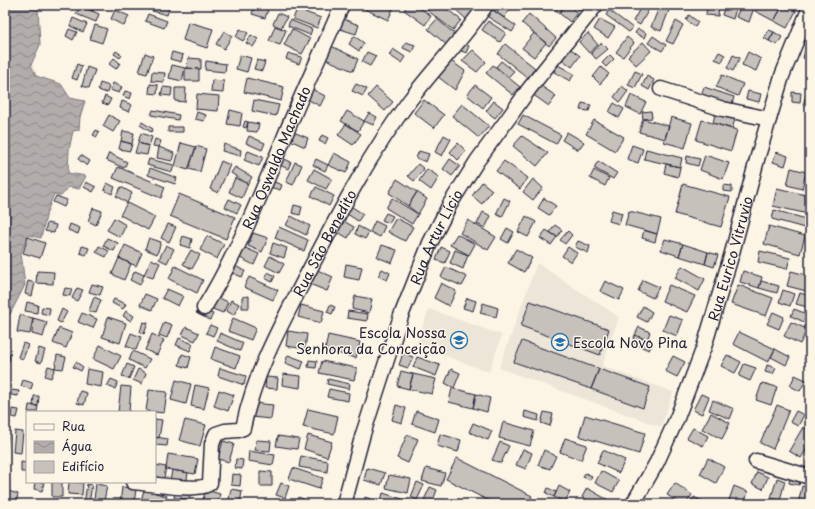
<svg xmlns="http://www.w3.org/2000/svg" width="815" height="509" viewBox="0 0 815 509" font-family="'Playpen Sans',sans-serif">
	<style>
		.built { fill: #ece5d8 }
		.water { fill: url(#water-waves); stroke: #78757e }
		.building { fill: #c6c1bb; stroke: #22223b }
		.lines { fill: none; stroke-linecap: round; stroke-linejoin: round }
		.minor-casing { stroke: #22223b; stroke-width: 17 }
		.minor { stroke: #fcf5e5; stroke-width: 14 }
		.labels { text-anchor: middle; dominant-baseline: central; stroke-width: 3; stroke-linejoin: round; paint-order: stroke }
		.street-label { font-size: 14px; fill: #22223b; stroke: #fcf5e5 }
		.poi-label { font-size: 14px; fill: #22223b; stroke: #fcf5e5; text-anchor: end }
	</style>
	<defs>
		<pattern id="water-waves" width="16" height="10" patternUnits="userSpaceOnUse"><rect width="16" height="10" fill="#b2adab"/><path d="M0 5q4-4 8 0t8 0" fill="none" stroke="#908c8c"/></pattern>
	</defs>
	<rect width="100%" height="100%" fill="#fcf5e5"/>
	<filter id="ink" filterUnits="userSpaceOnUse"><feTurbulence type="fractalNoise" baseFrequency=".025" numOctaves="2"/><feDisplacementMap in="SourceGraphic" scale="8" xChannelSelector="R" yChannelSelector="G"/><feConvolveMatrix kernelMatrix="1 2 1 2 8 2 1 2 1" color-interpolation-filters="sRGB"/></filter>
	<g filter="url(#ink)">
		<!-- built -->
		<path class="built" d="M537 263 619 317 602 366 673 392 661 427 499 368Z
			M429 309 502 335 489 372 416 345Z"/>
		<!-- water -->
		<path class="water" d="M5 5H34L38 7 40 45 31 65 36 76 61 84 70 98 85 101 80 117 79 130 73 131 69 150 68 173 86 176 79 189 69 187 61 196 54 194 47 212 41 238 28 235 21 253 25 285 5 324Z"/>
		<!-- building -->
		<path class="building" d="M80 5H94L96 6 93 11Z
			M154 5H170L167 15 152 11Z
			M255 5 268 10 265 18 252 14Z
			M356 5H384L393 9 388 20Z
			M408 5H416L431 16 425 25 404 10Z
			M431 5H442L461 20 453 30 427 10Z
			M451 5H471L476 9 467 20Z
			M492 5H510L512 6 504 18 490 8Z
			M550 5H566L559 13Z
			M566 5H568L577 13 570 22 559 13Z
			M574 5H584L579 10Z
			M642 5 649 9 640 25 633 21Z
			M660 5H671L661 31 651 27Z
			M707 5H719L718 16 706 15Z
			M725 5H737L733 19 722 15Z
			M741 5H755L749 22 736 17Z
			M758 5H783L774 21 755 11Z
			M783 5 796 11 787 28 774 21Z
			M80 6 99 14 96 22 76 14Z
			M490 8 516 26 512 32 485 15Z
			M297 9 321 18 317 28 293 19Z
			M115 10 129 16 124 26 111 19Z
			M609 10 633 28 629 32 606 15Z
			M278 13 287 17 281 28 273 24Z
			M148 14 167 21 164 28 145 21Z
			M529 14 556 38 549 46 522 23Z
			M689 15 698 22 695 27 686 20Z
			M73 18 87 24 83 32 70 26Z
			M343 19 359 25 356 34 340 29Z
			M437 19 457 36 448 46 428 29Z
			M600 19 615 27 608 38 594 29Z
			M290 20 312 29 310 35 288 26Z
			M488 21 506 33 500 42 482 30Z
			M676 21 683 25 673 44 666 41Z
			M188 22 213 29 207 48 183 40Z
			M95 25 107 29 102 43 90 39Z
			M275 26 286 30 280 45 269 41Z
			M69 29 77 32 73 40 66 36Z
			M240 29 248 33 243 41 236 37Z
			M292 29 310 39 302 54 284 45Z
			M638 29 646 33 644 38 635 33Z
			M769 30 774 32 769 41 764 38Z
			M224 31 232 36 224 49 216 44Z
			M808 31H810V46L804 45Z
			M774 32 782 37 777 45 769 41Z
			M534 33 546 43 534 57 522 48Z
			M588 33 598 45 589 53 579 42Z
			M251 35 258 39 253 47 246 43Z
			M354 36 364 43 359 51 349 44Z
			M653 36 666 45 662 51 648 43Z
			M627 37 634 43 623 57 616 52Z
			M406 42 415 45 412 52 403 48Z
			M643 42 651 51 636 65 628 56Z
			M463 43 469 46 466 53 459 50Z
			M602 43 608 49 596 59 591 53Z
			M505 44 535 68 528 78 498 54Z
			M329 45 358 59 353 71 323 58Z
			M567 46 580 56 572 67 559 57Z
			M806 46 810 47V60L803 58Z
			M393 49 405 57 401 63 389 55Z
			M473 50 486 62 477 72 462 61Z
			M116 51 122 55 120 58 114 54Z
			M172 52 183 55 181 62 170 59Z
			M367 52 376 56 370 66 362 62Z
			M719 52 725 55 722 62 715 59Z
			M748 52 761 59 756 71 742 65Z
			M145 53 153 56 147 74 139 72Z
			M288 53 302 57 299 64 286 59Z
			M240 55 251 58 247 72 236 69Z
			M610 55 614 59 606 67 602 63Z
			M733 55 740 58 733 71 727 68Z
			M114 58 120 63 116 69 109 64Z
			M188 58 201 59V69L187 68Z
			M447 58 465 71 455 90 437 76Z
			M257 60 265 62 262 71 254 69Z
			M206 61 226 64 225 72 205 70Z
			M501 61 514 71 508 77 496 67Z
			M77 64 82 66 77 80 72 78Z
			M172 65 185 68 182 81 169 78Z
			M493 65 520 87 513 95 486 73Z
			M558 65 574 74 570 81 554 72Z
			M87 67 95 70 89 88 82 86Z
			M601 67 609 74 600 84 593 77Z
			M185 68 199 69V81H185Z
			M635 71 642 74 635 88 628 85Z
			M152 72 165 73 164 82 151 81Z
			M722 75 743 84 738 96 716 87Z
			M647 76 654 80 649 90 642 86Z
			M247 78 284 87 281 101 244 92Z
			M810 78V89L807 88Z
			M212 80 224 81 223 93 211 92Z
			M100 83 109 86 107 93 98 90Z
			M113 83 122 87 119 93 110 90Z
			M150 84 158 85 157 94 149 93Z
			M356 84 367 89 363 96 352 91Z
			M538 84 556 96 549 106 532 94Z
			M475 85 491 97 483 108 467 95Z
			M622 86 628 91 620 102 614 97Z
			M163 87 172 88 171 96 161 95Z
			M376 87 393 102 385 111 368 96Z
			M704 87 734 97 731 108 700 98Z
			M175 88H186L185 102 175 101Z
			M310 88 325 96 320 106 305 98Z
			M125 91 132 93 130 99 123 96Z
			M748 91 761 94 759 102 746 99Z
			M792 92 801 93 800 103 792 102Z
			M807 92 810 93V108L803 105Z
			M197 94 219 96 218 111 196 109Z
			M631 95 646 102 640 114 626 107Z
			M105 96 111 99 108 105 102 103Z
			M254 100 279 105 276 116 252 111Z
			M424 100 444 115 434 128 414 113Z
			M122 101 132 105 129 112 120 108Z
			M494 101 503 108 495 118 486 111Z
			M582 103 591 105 589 111 580 110Z
			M614 103 624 109 619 118 609 112Z
			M462 104 489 126 479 138 452 116Z
			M153 110 179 115 178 120 151 115Z
			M230 110 242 113 240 126 227 124Z
			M716 110 736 116 732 129 713 123Z
			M347 111 364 121 358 131 341 121Z
			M651 111 652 118 643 119 642 112Z
			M197 112 206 115 204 121 195 119Z
			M369 113 377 117 373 125 364 121Z
			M109 115 120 121 113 132 103 126Z
			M523 115 561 135 556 144 518 124Z
			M671 117 692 123 685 148 664 142Z
			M643 119 669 126 665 139 639 132Z
			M594 120 624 137 615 151 586 134Z
			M702 120 737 130 731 151 696 140Z
			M245 121 248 122 246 128 243 127Z
			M142 122 153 129 151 132 140 125Z
			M248 122 259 124 257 132 247 131Z
			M346 124 361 134 353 145 338 135Z
			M168 127H183V132H168Z
			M96 130 99 132 97 137 93 135Z
			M123 131 134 133 132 144 121 141Z
			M291 131 308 138 305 147 288 139Z
			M567 132 584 142 578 150 562 140Z
			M141 133 152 137 149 146 138 143Z
			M322 135 328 138 325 144 319 141Z
			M444 135 451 139 442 156 435 152Z
			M249 136 265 143 262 150 246 143Z
			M522 136 548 153 537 166 513 146Z
			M155 139 161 141 159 147 153 146Z
			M121 141 132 144 130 151 119 149Z
			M138 143 149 146 147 155 135 153Z
			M181 143 196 147 188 170 175 166Z
			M458 143 466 151 458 160 450 152Z
			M224 144 241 150 240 156 222 151Z
			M632 145 643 149 638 163 627 159Z
			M196 146 206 149 200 172 189 169Z
			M159 147 174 153 172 161 157 158Z
			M646 149 682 158 680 167 644 159Z
			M248 151 263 157 259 166 244 160Z
			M419 151 429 154 426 162 416 158Z
			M776 152 788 156 785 166 773 162Z
			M109 153 127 162 124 168 106 160Z
			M334 153 351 162 346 173 328 165Z
			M81 155 90 161 87 166 78 159Z
			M705 155 729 163 723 179 700 170Z
			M687 156 700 159 698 166 686 163Z
			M280 157 291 162 288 169 276 163Z
			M149 159 174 165 172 172 147 165Z
			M316 159 328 165 325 171 313 165Z
			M450 159 460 166 452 176 443 169Z
			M221 161 230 165 218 193 210 189Z
			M504 161 528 178 520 189 496 171Z
			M598 161 617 173 613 179 594 168Z
			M295 162 302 165 293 185 286 182Z
			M418 164 424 169 414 181 408 176Z
			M666 164 680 167 678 177 664 173Z
			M118 167 165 187 161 198 113 178Z
			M235 167 252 177 248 184 231 173Z
			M150 168 177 178 175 184 148 175Z
			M791 168 806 172 802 189 787 185Z
			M314 169 332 179 326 189 308 180Z
			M427 169 439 177 431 190 419 181Z
			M594 170 609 178 605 186 590 178Z
			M235 178 248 184 242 198 229 192Z
			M397 179 417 192 408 206 389 193Z
			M533 179 543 188 533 200 523 192Z
			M272 181 282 185 280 190 270 187Z
			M86 182 96 187 93 192 84 187Z
			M482 182 492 190 482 204 472 196Z
			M107 183 115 187 112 194 104 190Z
			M683 184 730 197 721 227 675 214Z
			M723 185 732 186V192L723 191Z
			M121 187 132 193 127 203 116 196Z
			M316 187 334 196 329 206 311 196Z
			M777 188 810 196V204L808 214 773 206Z
			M417 192 427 199 418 214 408 206Z
			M179 194 235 217 226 239 170 216Z
			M56 196 67 200 64 207 53 202Z
			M392 198 418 214 412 224 386 208Z
			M504 198 510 201 502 217 496 214Z
			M544 198 556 206 549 215 538 208Z
			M229 199 241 205 237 213 225 207Z
			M127 203 155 217 148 230 120 215Z
			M294 205 302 207 300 215 292 213Z
			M349 205 363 214 358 221 344 212Z
			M93 208 102 211 96 225 88 221Z
			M612 210 622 213 619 224 609 221Z
			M774 210 810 220 808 229 772 219Z
			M629 211 661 219 657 234 625 225Z
			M483 212 491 216 485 228 477 224Z
			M386 213 393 216 389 223 382 220Z
			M291 216 310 226 306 235 286 225Z
			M526 216 536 222 528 237 518 232Z
			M114 218 126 225 120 237 107 230Z
			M396 218 413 227 405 241 388 232Z
			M340 219 354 227 348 238 334 230Z
			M468 220 496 237 488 250 460 233Z
			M375 221 385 226 380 237 370 232Z
			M47 223 56 225 54 233 45 231Z
			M70 224 80 228 78 234 68 230Z
			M168 224 176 227 169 242 161 238Z
			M555 225 562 230 557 237 550 232Z
			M358 226 369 232 365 239 355 234Z
			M769 226 805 236 800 254 764 244Z
			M279 227 308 240 304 251 275 238Z
			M507 228 514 232 508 243 501 239Z
			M546 230 557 237 551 245 540 238Z
			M644 230 657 234 655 242 642 238Z
			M568 231 572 235 565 244 560 240Z
			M253 233 268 238 262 252 248 246Z
			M457 234 475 244 469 255 450 245Z
			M183 236 192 239 190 248 180 245Z
			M207 236 224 244 217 259 200 250Z
			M28 237 45 243 40 258 23 253Z
			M107 238 118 243 114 251 103 246Z
			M149 238 161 242 157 254 145 249Z
			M665 239 683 244 679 256 661 250Z
			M578 241 590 246 588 253 575 247Z
			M273 243 287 248 284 258 270 253Z
			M683 244 708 252 705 264 679 256Z
			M125 245 142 253 136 266 119 258Z
			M166 245 174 249 167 263 159 259Z
			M382 245 397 250 392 263 377 257Z
			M82 246 89 248 86 255 80 253Z
			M99 246 109 251 106 257 96 252Z
			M241 246 259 254 254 265 236 256Z
			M441 247 450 251 445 263 436 260Z
			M568 247 577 253 571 262 562 256Z
			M516 249 532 258 524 272 508 263Z
			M191 250 200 255 192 269 183 264Z
			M455 250 468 255 463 269 450 263Z
			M760 251 790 258 787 269 758 262Z
			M708 252 718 255 714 267 705 264Z
			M270 256 284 264 279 273 265 266Z
			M119 258 131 264 124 280 112 274Z
			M151 259 160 263 153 278 144 275Z
			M346 264 362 267 359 280 344 277Z
			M233 265 245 271 242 277 230 272Z
			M175 266 203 280 197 293 169 279Z
			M682 266 705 279 699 291 675 278Z
			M446 267 467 277 462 286 441 277Z
			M313 268 333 277 327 291 307 283Z
			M382 269 390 273 387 280 378 276Z
			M37 271 54 272 53 284 36 283Z
			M135 271 144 275 140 285 130 280Z
			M743 271 762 277 759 288 740 282Z
			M791 271 810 276V292L787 286Z
			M268 272 275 276 272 282 265 278Z
			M249 277 278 290 273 300 244 287Z
			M643 280 659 287 653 298 638 291Z
			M28 281 35 283 32 296 25 294Z
			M605 281 624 290 619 300 600 291Z
			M761 281 779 286 777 293 759 288Z
			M441 283 456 291 449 306 434 298Z
			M92 284 103 287 100 295 89 292Z
			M669 285 695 296 687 312 662 301Z
			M738 285 773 298 766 316 731 304Z
			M65 288 72 289 70 296 63 295Z
			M77 288 83 290 77 301 72 298Z
			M167 289 183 296 178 306 162 298Z
			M783 290 794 294 790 306 779 302Z
			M800 293 810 296 807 307 796 304Z
			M145 294 157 299 152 310 140 305Z
			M215 296 228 302 223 313 210 308Z
			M249 296V308H242V297Z
			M355 296 372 299 369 313 352 309Z
			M94 297 101 300 96 313 89 311Z
			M467 298 476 301 473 311 463 308Z
			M114 299 126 304 123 309 112 303Z
			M231 300 239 304 234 315 226 311Z
			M530 301 609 329 600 355 521 326Z
			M27 302 38 305 37 313 25 311Z
			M483 303 498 308 496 317 480 313Z
			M301 305 324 311 321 323 298 317Z
			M330 305 335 307 332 314 327 312Z
			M643 306 652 312 647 322 637 317Z
			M42 307 50 308 49 315 41 313Z
			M199 308 213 314 210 320 196 313Z
			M62 309 67 312 61 323 57 321Z
			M794 309 807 314 804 322 791 316Z
			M126 311 134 316 131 321 123 316Z
			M348 311 368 314 367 321 347 318Z
			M773 312 784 317 779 329 767 324Z
			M82 313 97 319 93 328 78 322Z
			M20 315 33 318 30 334 17 332Z
			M669 315 683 320 677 336 663 330Z
			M108 317 126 323 120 343 102 337Z
			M33 318 47 322 43 337 32 334Z
			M233 318 256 328 251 340 228 331Z
			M143 322 148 323 144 334 140 332Z
			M164 322 172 325 167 338 159 335Z
			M791 322 807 329 800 344 784 336Z
			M210 325 217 328 213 336 206 333Z
			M186 327 199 333 195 341 182 335Z
			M639 327 650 332 647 340 635 335Z
			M59 328 72 333 66 348 53 343Z
			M288 331 307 334 305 349 286 346Z
			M739 332 775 349 768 362 733 344Z
			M131 333 141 337 136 350 126 346Z
			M220 333 243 343 240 351 217 341Z
			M152 334 164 340 157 355 145 350Z
			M328 335 360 342 356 358 325 350Z
			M635 335 653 343 649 350 632 343Z
			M179 338 193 344 190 351 176 345Z
			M522 341 599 369 591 389 514 362Z
			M23 343 28 345 23 359 18 357Z
			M100 345 121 356 114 369 93 359Z
			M215 347 240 356 236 368 211 359Z
			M39 348 45 350 41 363 35 361Z
			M775 349 790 357 786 365 771 357Z
			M133 351 150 359 145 368 129 360Z
			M808 351 810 352V363L804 360Z
			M403 353 413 357 408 368 399 365Z
			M5 354H10L9 361 5 360Z
			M182 354 191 357 188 368 179 365Z
			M57 355 66 357 63 369 55 368Z
			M288 355 304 361 301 369 285 363Z
			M727 355 741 362 735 373 721 366Z
			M673 356 685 362 677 377 665 371Z
			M417 357 440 365 436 376 413 367Z
			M309 360 317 361 316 368 308 367Z
			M322 361 357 368 354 380 319 373Z
			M76 362 83 367 81 371 73 367Z
			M127 364 134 367 129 379 122 376Z
			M744 364 756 368 750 381 739 376Z
			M767 365 776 368 773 374 765 372Z
			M48 366 55 368 51 378 45 376Z
			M220 368 246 376 244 385 218 376Z
			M87 369 103 372 101 387 85 384Z
			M138 369 146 373 142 384 133 380Z
			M451 369 460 373 454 388 445 383Z
			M599 369 650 387 643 408 591 389Z
			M401 371 413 374 409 389 397 386Z
			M283 374 301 376 300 388 282 385Z
			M413 374 436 379 432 394 409 389Z
			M795 375 806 380 800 391 790 386Z
			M266 377 278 378 277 389 265 388Z
			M111 379 118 382 115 389 107 386Z
			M328 379 350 384 349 389 327 384Z
			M23 380 33 383 31 389 21 386Z
			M176 380 191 384 186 404 171 400Z
			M762 383 777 387 771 405 756 400Z
			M195 385 209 388 204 409 191 406Z
			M121 386 131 387 129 412H118Z
			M452 388 476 394 473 408 449 402Z
			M329 389 349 393 348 401 327 397Z
			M11 390 19 391 18 396 11 395Z
			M149 390 167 392 164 413 146 411Z
			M219 390 234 395 228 411 214 406Z
			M80 391 87 393 84 405 77 403Z
			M476 394 490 398 487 412 473 408Z
			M701 394 709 397 702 414 693 410Z
			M34 396H39L38 406H33Z
			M713 400 734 409 730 419 709 410Z
			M253 403 273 405 271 419 251 417Z
			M29 405 38 406 37 412H28Z
			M396 405 406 408 402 423 392 420Z
			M777 405 789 410 773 449 760 443Z
			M12 409 19 410 17 418 11 417Z
			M308 409 338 416 334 434 303 427Z
			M416 411 439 419 435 432 412 424Z
			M525 411 539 415 538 421 524 417Z
			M796 411 804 415 798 426 790 422Z
			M544 412 553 414 550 426 541 423Z
			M711 413 730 423 722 439 702 429Z
			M585 415 645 433 639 454 579 436Z
			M155 419 162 420 159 438 155 437Z
			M185 420 206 425 200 446 179 440Z
			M503 422 534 431 530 446 499 438Z
			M473 423 492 431 488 440 469 432Z
			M803 427 810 431V444L801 458 789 451Z
			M693 428 708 436 703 446 687 438Z
			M15 431 23 432 21 453 13 452Z
			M440 434 461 440 458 452 437 446Z
			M308 435 332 442 327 457 304 449Z
			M407 435 418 439 408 463 397 458Z
			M5 436H8L6 452H5Z
			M278 436 299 439 297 449 276 446Z
			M156 437 168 439 167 446 155 445Z
			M565 438 587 445 581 460 560 452Z
			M256 440 271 441 270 451 255 450Z
			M223 441 234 444 229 462 218 459Z
			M500 442 509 446 501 463 492 460Z
			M523 449 532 453 526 469 516 465Z
			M544 450 556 456 550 469 538 465Z
			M603 450 625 460 619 473 597 463Z
			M249 451 275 455 273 465 248 461Z
			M168 454 198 459 195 474 166 469Z
			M301 456 328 461 327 472 299 467Z
			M457 458 532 496 528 504H495L446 479Z
			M708 458 724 467 716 483 700 474Z
			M236 459 243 460 242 469 235 468Z
			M21 462 27 463V472H21Z
			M155 465 166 467 164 478 155 477Z
			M293 468 323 478 319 489 289 479Z
			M367 468 385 473 381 485 364 480Z
			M426 468 445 473 441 486 422 481Z
			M172 470 188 473 186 485 170 482Z
			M260 471 272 472V486H260Z
			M601 471 619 481 613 492 595 483Z
			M757 472 768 477 763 489 752 484Z
			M585 473 592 476 590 480 583 477Z
			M232 474 241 475 240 486 231 485Z
			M389 475 411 479 408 493 386 488Z
			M790 476 801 479 799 485 789 483Z
			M777 478 785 481 780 500 771 498Z
			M35 482H44L42 491 34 489Z
			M52 482H62V497H52Z
			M69 482 83 483 82 495 68 494Z
			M417 482 424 485 417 500 411 497Z
			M281 483 289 486 285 498 276 495Z
			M675 483 692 495 686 504H682L667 495Z
			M87 484 92 485 89 504H84Z
			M96 484 107 486 104 501 94 499Z
			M559 486 570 492 565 502 554 497Z
			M734 486 748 492 744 504H732L728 503Z
			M802 486 810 488V504H798Z
			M122 487 136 489 134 504H120Z
			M430 487 437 490 432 503 424 500Z
			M548 488 556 492 554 497 546 493Z
			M587 488 615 504H594L582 497Z
			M231 489 242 491 240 504H228Z
			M5 490 18 494 16 504H5Z
			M144 490 167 496 165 504H140Z
			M206 490 220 494 217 504H207L202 502Z
			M175 491 190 492V499L174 498Z
			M383 493 415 503 414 504H380Z
			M298 497 317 504H296Z
			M365 497 376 501 375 504H363Z
			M694 497 707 504H690Z"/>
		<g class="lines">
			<!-- minor casing -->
			<g class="minor-casing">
				<g id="minor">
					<path d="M661 89 723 109 769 119"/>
					<path id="s1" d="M204 308C237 254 260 197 284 138 302 93 323 50 342 5"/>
					<path d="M756 461 810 477"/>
					<path id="s2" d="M133 482C146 483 202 493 210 483L212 444 216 434 225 431 238 430 243 428C255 370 283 321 310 269 340 211 371 152 410 100 435 67 463 39 486 5"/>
					<path id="s3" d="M344 504 363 434 401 316 430 243 450 204 477 161 510 116 529 89 596 5"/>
					<path id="s4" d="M633 504 657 462 677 418 704 347 732 253 758 156 782 76 810 7"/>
				</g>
			</g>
			<!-- minor -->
			<use href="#minor" class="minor"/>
		</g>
	</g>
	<!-- icons -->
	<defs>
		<g id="school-ring" transform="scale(0.9)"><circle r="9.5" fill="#fcf5e5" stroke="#1f6fb2" stroke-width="1.5"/><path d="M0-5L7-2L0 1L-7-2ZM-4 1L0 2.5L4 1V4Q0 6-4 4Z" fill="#1f6fb2"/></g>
	</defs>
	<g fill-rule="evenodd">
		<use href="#school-ring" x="459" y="340"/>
		<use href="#school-ring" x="560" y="342"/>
	</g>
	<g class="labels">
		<!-- street labels -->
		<g class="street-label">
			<text stroke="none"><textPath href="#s1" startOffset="167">Rua Oswaldo Machado</textPath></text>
			<text stroke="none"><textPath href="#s3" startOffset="283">Rua Artur Lício</textPath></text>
			<text stroke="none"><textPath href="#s2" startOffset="359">Rua São Benedito</textPath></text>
			<text stroke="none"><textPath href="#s4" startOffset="265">Rua Eurico Vitruvio</textPath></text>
		</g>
		<!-- poi labels -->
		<g class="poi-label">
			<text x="446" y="332">Escola Nossa<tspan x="446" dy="16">Senhora da Conceição</tspan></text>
			<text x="573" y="342" text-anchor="start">Escola Novo Pina</text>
		</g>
	</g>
	<!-- margin -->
	<rect width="815" height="509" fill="none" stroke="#fcf5e5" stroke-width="20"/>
	<rect x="10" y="10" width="795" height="489" fill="none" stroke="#22223b" stroke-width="1.5" filter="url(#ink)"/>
	<!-- legend -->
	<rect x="26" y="411" width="130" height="72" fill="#fcf5e5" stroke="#a5a1a1"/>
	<rect x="34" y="424" width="20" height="6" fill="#fcf5e5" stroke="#a5a1a1"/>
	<text x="62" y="431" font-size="12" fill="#22223b">Rua</text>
	<rect x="34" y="441" width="20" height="12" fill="url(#water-waves)" stroke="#a5a1a1"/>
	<text x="62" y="451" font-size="12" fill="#22223b">Água</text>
	<rect x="34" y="461" width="20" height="12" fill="#c6c1bb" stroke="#a5a1a1"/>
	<text x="62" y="471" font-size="12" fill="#22223b">Edifício</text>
</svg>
